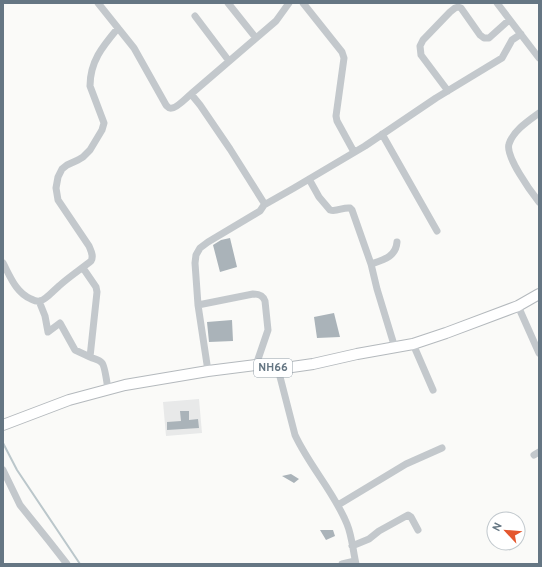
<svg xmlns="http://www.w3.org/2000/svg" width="542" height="567" viewBox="0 0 542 567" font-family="Overpass,sans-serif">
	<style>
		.built { fill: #e8e9e9 }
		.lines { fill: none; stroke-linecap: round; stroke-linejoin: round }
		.stream { stroke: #bbc7cb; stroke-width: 2 }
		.building { fill: #aab3b9 }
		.highway-casing { stroke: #b4b9bd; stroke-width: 12 }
		.minor { stroke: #c3c8cc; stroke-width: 7 }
		.highway { stroke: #fff; stroke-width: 10 }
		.labels { text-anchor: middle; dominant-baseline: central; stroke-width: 4; stroke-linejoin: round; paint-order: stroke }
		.shield { fill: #fff; stroke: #939fa8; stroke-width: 1 }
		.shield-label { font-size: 11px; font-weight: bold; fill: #657683 }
	</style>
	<rect width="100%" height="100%" fill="#fafaf8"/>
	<!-- built -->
	<path class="built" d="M199 399 202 433 166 436 163 402Z"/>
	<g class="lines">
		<!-- stream -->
		<path class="stream" d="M3 443 17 470 80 564"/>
	</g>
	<!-- building -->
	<path class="building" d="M230 238 237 267 220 272 213 245 221 240Z
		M334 313 340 337 317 338 314 317Z
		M232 320 233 341 209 342 207 322Z
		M180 411H189V420L198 419 199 428 167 430V422L181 421Z
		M291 474 299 479 294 483 282 476Z
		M320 530H333L335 536 326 540Z"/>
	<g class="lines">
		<!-- highway casing -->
		<g class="highway-casing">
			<path id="highway" d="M3 425 69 400 125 385 208 371 256 365 278 369 313 364 357 354 413 344 446 333 518 306 539 294"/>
		</g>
		<!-- minor -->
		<path class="minor" d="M98 3 134 48 166 105C168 107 169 109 172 108 177 108 187 97 191 94L200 105 230 149 264 203V205L260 211 208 242 200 248 196 255 195 263 198 305 208 371
			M228 3 256 38
			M303 3 342 52 344 58 336 116 337 121 354 152
			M497 3 539 58
			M195 16 229 61
			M448 91 421 55 420 46 423 40 450 12 455 8 458 7 461 8 480 35 484 38H489L509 20
			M191 94 276 21 289 3
			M539 113C528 121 513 131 509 144 505 156 531 192 539 202
			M382 134 437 231
			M309 179 319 197 330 210C337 212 343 207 350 208L352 210 371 264 377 289 395 348
			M264 205 294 188 365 146 436 98 502 58 512 40 521 34
			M3 263C10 276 16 293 31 299 33 300 37 302 40 301 46 300 54 290 59 286 69 277 81 269 91 261 94 256 91 251 89 246L58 200 56 188 58 177 62 169 67 165 78 160 83 157 90 150 102 130 104 123 90 86C90 61 103 46 118 28
			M371 264C383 260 396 257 397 242
			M83 268 96 287 97 292 90 357C93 359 99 359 102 363 105 366 107 384 108 389
			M39 301 45 316 48 332 60 323 75 350 90 357
			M198 305 253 294C259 294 263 295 265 301L268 330 256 365
			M518 306 539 353
			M413 344 433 390
			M278 369 295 435C310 467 334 492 347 524 352 536 353 551 356 564
			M534 455 539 452
			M3 470 20 505 49 541 67 564
			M338 505 406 464 442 448
			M352 546 369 539 379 531 408 515 411 517 418 530
			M342 564 355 561"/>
		<!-- highway -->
		<use href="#highway" class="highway"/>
	</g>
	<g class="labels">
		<!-- shield labels -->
		<rect class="shield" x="254" y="359" width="38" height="18" rx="3"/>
		<g class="shield-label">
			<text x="273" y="368">NH66</text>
		</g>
	</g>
	<!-- border -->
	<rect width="542" height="567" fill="none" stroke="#657683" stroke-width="8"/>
	<!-- north arrow -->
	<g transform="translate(506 531) rotate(296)"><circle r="19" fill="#ffffff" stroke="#c1c8cd"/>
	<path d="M0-3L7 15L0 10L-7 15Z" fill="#e4572e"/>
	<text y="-6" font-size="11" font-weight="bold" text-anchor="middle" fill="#657683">N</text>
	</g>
</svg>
